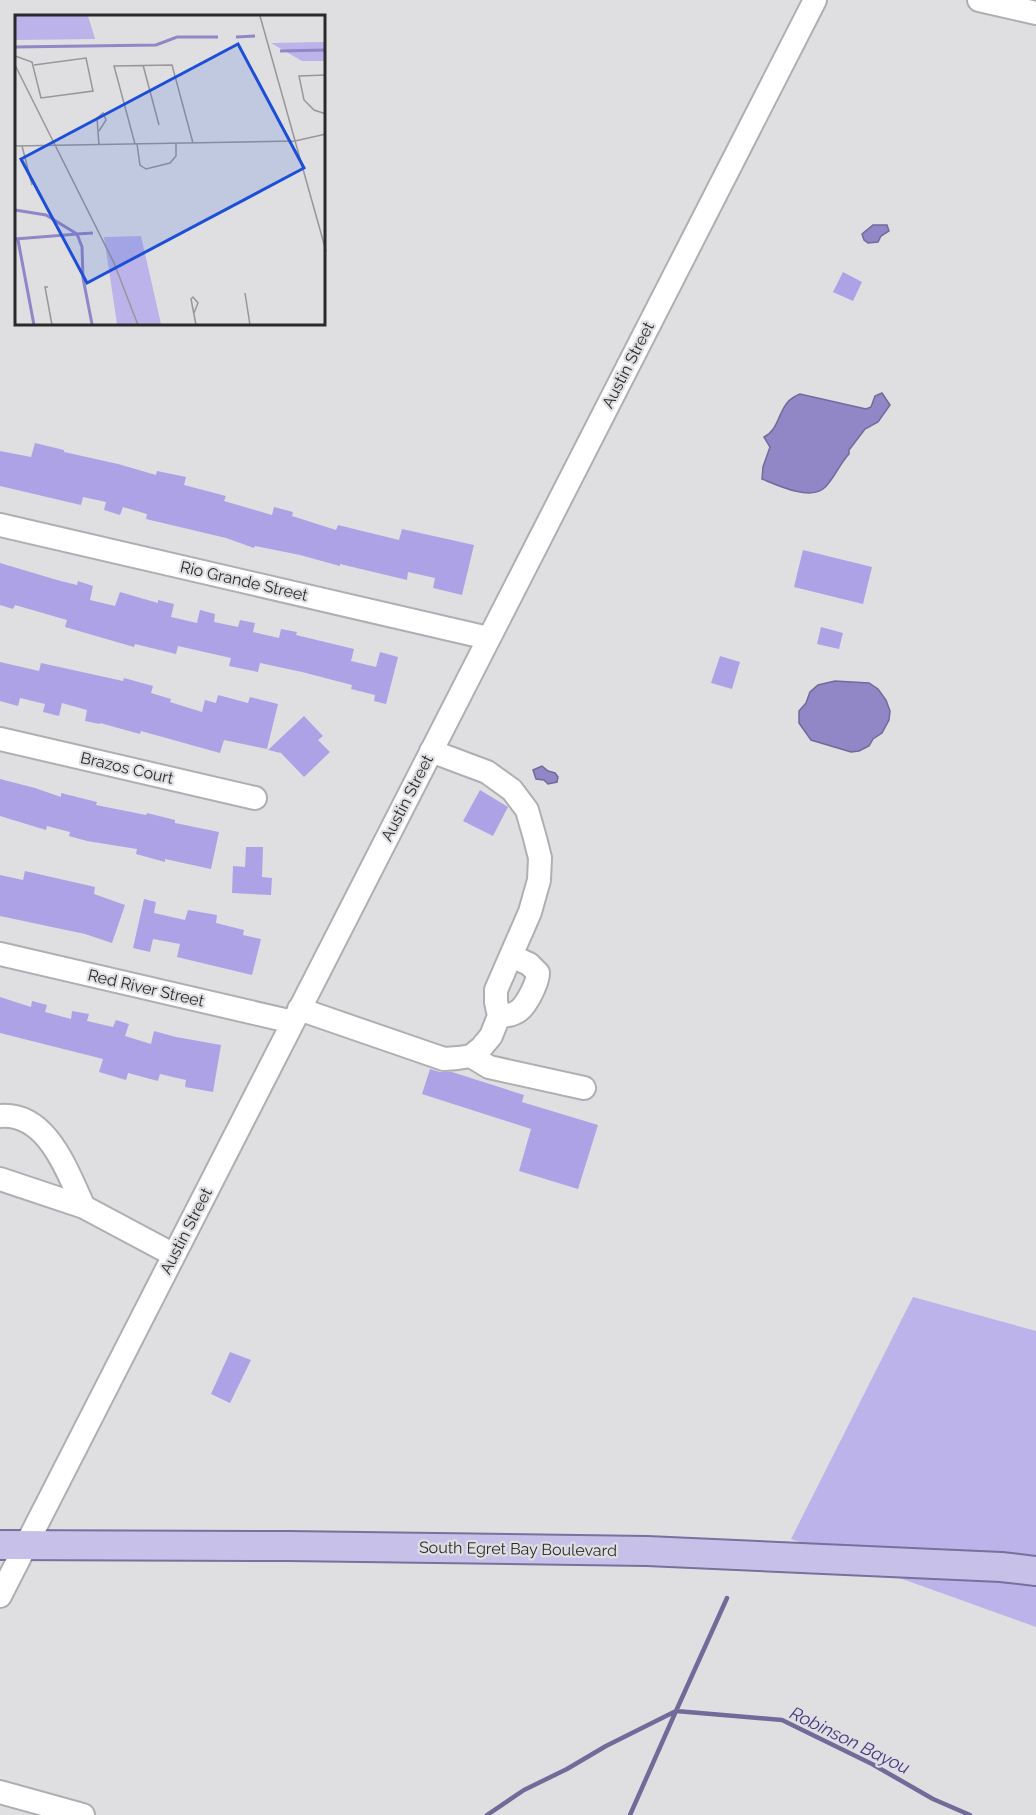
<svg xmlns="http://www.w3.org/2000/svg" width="1036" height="1815" viewBox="0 0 1036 1815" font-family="Raleway,sans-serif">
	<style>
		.green { fill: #bbb3e9 }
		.water { fill: #9186c6; stroke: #726a98; stroke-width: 1.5 }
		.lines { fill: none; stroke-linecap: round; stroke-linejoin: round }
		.stream { stroke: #726a98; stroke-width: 4.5 }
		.building { fill: #ada2e5 }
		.minor-casing { stroke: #afaeb2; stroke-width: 26 }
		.major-casing { stroke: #78709d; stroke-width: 32 }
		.minor { stroke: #fff; stroke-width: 22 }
		.major { stroke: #c7c1e9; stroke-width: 28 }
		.labels { text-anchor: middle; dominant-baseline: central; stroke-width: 4.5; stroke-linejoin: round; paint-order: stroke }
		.street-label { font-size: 16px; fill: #2a292b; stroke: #dfdfe2 }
		.water-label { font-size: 18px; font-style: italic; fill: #483582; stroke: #dfdfe2 }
		.inset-river { fill: none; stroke: #9186c6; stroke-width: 3 }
		.inset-road { fill: none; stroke: #979699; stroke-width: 1.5 }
		.view { fill: #1d4ed8; fill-opacity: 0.15; stroke: #1d4ed8; stroke-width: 3 }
		.inset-edge { fill: none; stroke: #2a292b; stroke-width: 3 }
	</style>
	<rect width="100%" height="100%" fill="#dfdfe2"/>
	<!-- green -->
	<path class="green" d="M913 1297 1036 1331V1627L791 1539Z"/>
	<!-- water -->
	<path class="water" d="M873 225H887L889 231 881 236 878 242 868 243 864 240 862 234Z
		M882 393 890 405 878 422 865 429 849 450V454C840 463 832 483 823 489 808 500 777 485 762 479L763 467 770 447 764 437C778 430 778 414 787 403 790 399 795 396 800 394L866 409 871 407 875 396Z
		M835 681 869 683 878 689 886 700 890 711 889 720 882 733 873 739 869 746 859 751 851 752 811 740 799 723V711L806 703 810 692 818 685Z
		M542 766 548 771 555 773 558 777 557 782 548 784 544 780 536 779 533 770Z"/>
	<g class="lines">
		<!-- stream -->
		<path class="stream" d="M487 1815 524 1790 567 1769 606 1746 676 1711 727 1598
			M630 1815 676 1711 782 1720 872 1764 933 1799 970 1815"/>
	</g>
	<!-- building -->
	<path class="building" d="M843 272 862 282 853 301 833 292Z
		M35 443 64 450V452L118 464 156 475 157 471 186 477 184 485 226 496 224 501 272 515 274 507 293 512 292 516 336 530 338 525 399 540 402 529 474 545 462 595 433 588 435 578 408 572 407 580 340 564V566L300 555 255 546 254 548 226 538 146 519 147 514 123 507 120 515 104 510 106 502 83 497 81 505 0 486V451L31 457Z
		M803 550 872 567 863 604 794 587Z
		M0 563 57 580 77 585 78 581 93 586 90 600 115 606 120 592 158 603V600L174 604 171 617 197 623 200 610 215 614 214 622 238 627 240 620 255 623 253 632 279 638 281 629 297 632 296 635 354 649 351 661 376 667 380 652 398 657 386 704 374 701 375 695 351 689 352 685 302 672 260 663 258 672 229 666 231 658 178 646 176 654 135 644 134 647 65 627 67 620 15 605 13 609 0 605Z
		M821 627 843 633 839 649 817 644Z
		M720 656 740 662 732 689 711 683Z
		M0 662 39 671 41 663 123 681 124 678 153 686 151 693 171 699 170 702 202 712 205 700 216 703 218 695 248 703 250 697 278 704 267 749 224 740 220 753 141 731 140 734 100 723V724L85 721 87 710 62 703 59 716 43 712 45 704 20 698 18 706 0 701Z
		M304 716 323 736 318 740 330 752 304 777 281 753 268 750Z
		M0 779 35 788 61 797V793L97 802 96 805 146 815 147 813 175 820V823L219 832 211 869 165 859V862L136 854 137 849 87 841 69 836 70 832 47 826 46 830 0 816Z
		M480 790 508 807 493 836 463 821Z
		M246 847H263L262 877 272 878 271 895 232 893 233 866 245 867Z
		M25 871 95 887 94 894 125 905 112 943 85 934 0 916V875L23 880Z
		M144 899 156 902 154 913 185 920 188 910 217 915 216 923 244 930 243 935 261 939 252 975 177 957 180 944 153 939 150 952 133 948Z
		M0 997 31 1007 32 1001 47 1005 45 1012 71 1019 72 1011 89 1014 87 1021 113 1027 116 1020 129 1024 125 1036 151 1044 154 1031 176 1037 221 1045 213 1092 185 1087 186 1080 160 1074 158 1081 128 1073 126 1080 99 1072 103 1059 0 1033Z
		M430 1069 440 1072H452L524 1095 522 1102 598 1125 578 1189 519 1171 531 1129 422 1094Z
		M230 1352 251 1360 230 1403 211 1394Z"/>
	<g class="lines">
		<!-- minor casing -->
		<g class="minor-casing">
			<path id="minor" d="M979 0 1036 13
				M0 525 488 638
				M0 739 255 798
				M0 954 293 1022
				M299 1009 444 1059 458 1058 471 1056 481 1048 491 1036 499 1016 496 1002V990L530 912 539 880 540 858 535 838 527 810 512 790 487 772 431 751
				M499 1016C518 1016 524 1008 532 992 535 985 538 980 538 973L529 964 511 956
				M471 1056 489 1067 584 1088
				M0 1116C48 1112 67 1172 84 1207
				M0 1179 84 1207 174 1255
				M0 1596 815 0
				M0 1792 83 1815"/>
		</g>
		<!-- major casing -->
		<g class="major-casing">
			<path id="major" d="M0 1545 288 1546 647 1551 1001 1567 1036 1571"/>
		</g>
		<!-- minor -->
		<use href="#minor" class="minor"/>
		<!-- major -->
		<use href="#major" class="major"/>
	</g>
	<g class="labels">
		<!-- street labels -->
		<g class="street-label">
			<text transform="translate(628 365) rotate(-63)">Austin Street</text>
			<text transform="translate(244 581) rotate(13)">Rio Grande Street</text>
			<text transform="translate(127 768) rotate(13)">Brazos Court</text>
			<text transform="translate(407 798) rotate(-63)">Austin Street</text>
			<text transform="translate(146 988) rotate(13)">Red River Street</text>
			<text transform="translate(186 1231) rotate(-63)">Austin Street</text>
			<text transform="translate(518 1549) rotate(1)">South Egret Bay Boulevard</text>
		</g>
		<!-- water labels -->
		<g class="water-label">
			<text transform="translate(850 1740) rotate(26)">Robinson Bayou</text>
		</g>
	</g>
	<!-- overview -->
	<g transform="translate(15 15)">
		<rect width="310" height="310" fill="#dfdfe2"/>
		<path d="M0 1H73L80 24 0 25ZM310 27V46H287L256 28ZM126 221 146 309H102L89 222Z" fill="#bbb3e9"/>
		<path class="inset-river" d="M221 22 240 21M0 32 141 30 162 22H203M265 36 311 35M0 195 31 200 62 219 78 218M0 224 62 219 67 232 68 263 77 309M3 225 19 310"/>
		<path class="inset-road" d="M245 1 311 236M0 41 17 47 26 83 78 76 71 43 19 50M0 50 99 248 123 310M128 50 144 110M311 60 284 61 289 85 299 95 311 99M120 129 99 51 157 50 178 128M122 129 125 150 131 154 155 148 161 141V128M84 130 82 103 88 98 91 105 84 116M0 131 280 126 311 119M7 131 17 170M33 272H30L37 310M230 278 235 310M179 298 183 288 178 282 176 284 181 310"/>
		<path class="view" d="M223 29 289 153 72 268 6 144Z"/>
		<rect width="310" height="310" class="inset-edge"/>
	</g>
</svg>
